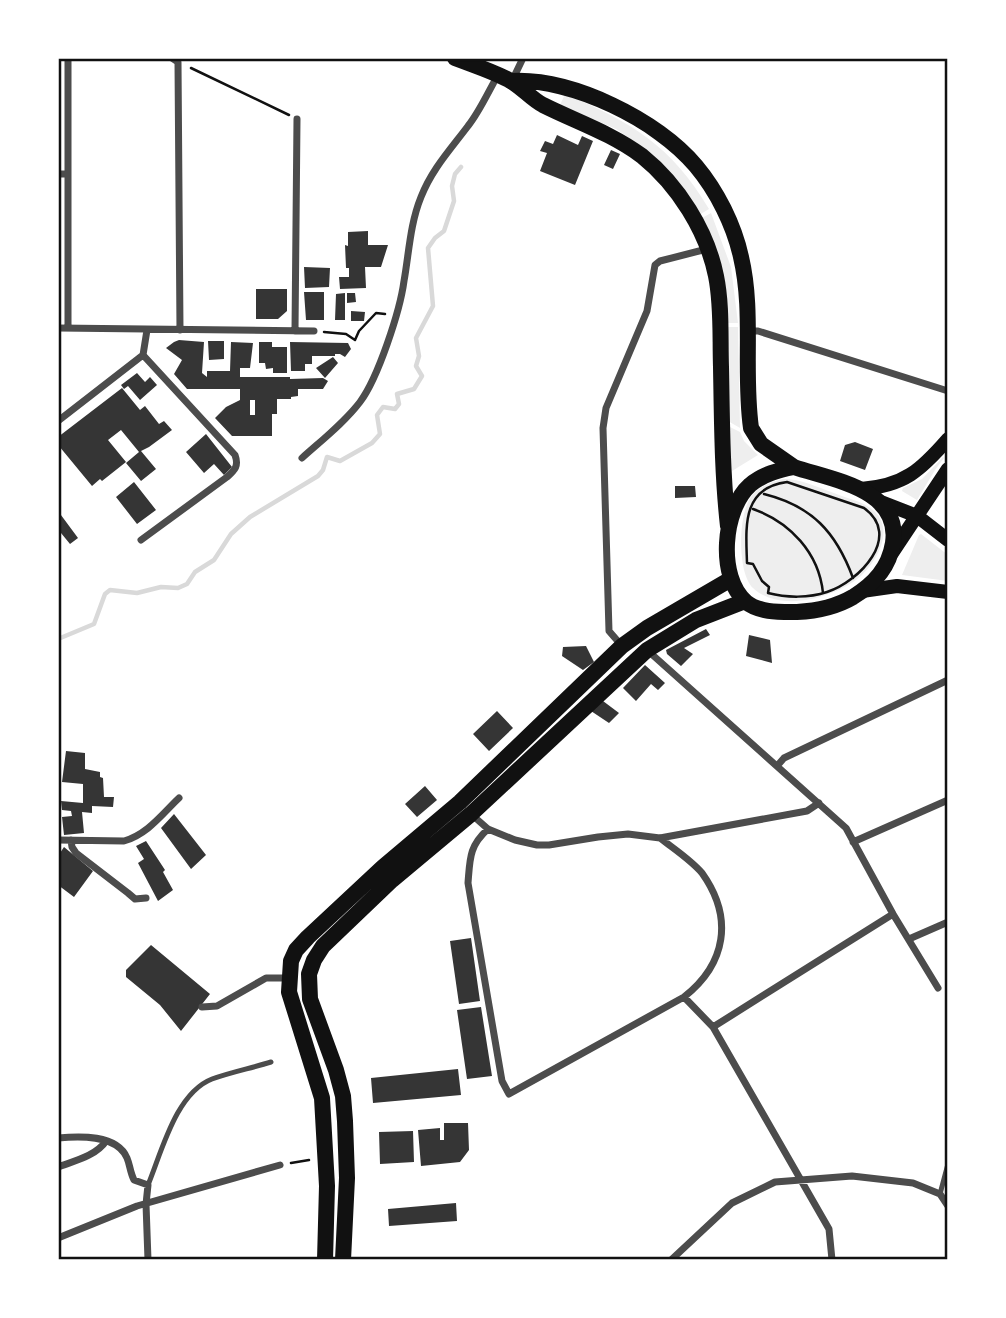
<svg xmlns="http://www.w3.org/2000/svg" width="1006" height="1318" viewBox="0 0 1006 1318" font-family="'Crimson Pro',serif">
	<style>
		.green { fill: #eee }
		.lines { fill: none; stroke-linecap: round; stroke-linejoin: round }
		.stream { stroke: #d9d9d9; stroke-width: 4.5 }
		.building { fill: #353535; fill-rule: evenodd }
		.path { stroke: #111; stroke-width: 2.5 }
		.service { stroke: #4c4c4c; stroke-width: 5 }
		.minor { stroke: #4c4c4c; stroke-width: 7 }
		.secondary { stroke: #111; stroke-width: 14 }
		.primary { stroke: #111; stroke-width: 16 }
		.neatline { fill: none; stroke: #111; stroke-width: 2.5 }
	</style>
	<rect width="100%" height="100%" fill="#fff"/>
	<!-- green -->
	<path class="green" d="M565 94C631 122 671 145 709 209L699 215 641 146 616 129 560 105Z
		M711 213 731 267 738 323H727L702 218Z
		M727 327H738L740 428 728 421Z
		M728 426 740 432 744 441 758 455 732 471Z
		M943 457 944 458 935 470 917 500 902 491 903 488 922 479Z
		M783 479C801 479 817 487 834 493 845 498 863 501 873 510 895 529 878 559 862 575 838 597 780 614 753 588 737 573 738 514 751 497 758 487 771 482 783 479Z
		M921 534 948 555V581L902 575 919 535Z"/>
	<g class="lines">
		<!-- stream -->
		<path class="stream" d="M58 639 94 624 105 594 110 590 137 593 161 587 178 588 187 584 195 572 214 560 231 534 250 517 318 476 323 470 327 457 340 461 372 443 380 434 377 415 383 407 395 409 399 404 397 394 414 389 422 376 416 366 419 356 416 338 433 306 428 248 435 238 444 231 454 201 452 186 455 174 461 167"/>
	</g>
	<!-- building -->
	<path class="building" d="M557 135 578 145 582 136 593 141 575 185 540 171 547 153 540 151 545 141 553 144Z
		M611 150 620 154 613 169 604 165Z
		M368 231V245H388L381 267H365L366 288 340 289 339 277H349V268H346L345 245 348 246V232Z
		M304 267 330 268 329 287 305 288Z
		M256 289H287V311L278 319H256Z
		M304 292H324V320H306Z
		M345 293V320H335L336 294Z
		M347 293H355L356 302 347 303Z
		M351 311 365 312 364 321H351Z
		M179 340 204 342 202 373 207 377V371H230L231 342 253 343 250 368H240V377H290V379L323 378 328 381 323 389H298V396L291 397V399H277V414H272V436H232L215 418 226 407 240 400V389H187L174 374 182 360 166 348 174 342ZM250 400H255V415H250Z
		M208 341H224V359L209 360Z
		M259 342H272V347H287V373H273V368L266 369 265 363H259Z
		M290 342 348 343 351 349 345 357 340 354H335V356H312V364H305V371H291Z
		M333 357 338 363 325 378 316 368Z
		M137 373 145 382 150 377 157 385 140 400 128 386 124 389 121 385Z
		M122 388 140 410 145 406 159 424 164 421 172 430 149 447 141 451 156 469 141 481 126 463 139 452 121 430 108 440 126 462 102 481 100 479 92 486 59 446 58 448V437Z
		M206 434 232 467 224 475 214 464 204 473 186 452Z
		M855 442 873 449 865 470 840 461 845 445Z
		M134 482 156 510 137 524 116 497Z
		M675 486H695L696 497 675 498Z
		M58 511 78 538 70 544 61 533 58 535Z
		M706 629 710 635 684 648 693 654 681 666 667 654 666 650Z
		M749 635 770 640 772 663 746 656Z
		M586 646 594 662 583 670 562 656 563 647Z
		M645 665 665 683 658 690 651 684 636 701 623 688Z
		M603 701 619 713 609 723 591 711Z
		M497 711 513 728 489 751 473 734Z
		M66 751 85 753V769L100 772V777L103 778 104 797H114L113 807 92 806V813L82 812 84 833 64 835 62 817 72 816 71 811 62 810 61 801 83 803V784L62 782Z
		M425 786 437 800 417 817 405 804Z
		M174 814 206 855 191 869 161 828Z
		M146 841 165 870 163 872 173 890 158 901 138 863 144 859 136 846Z
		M64 847 93 871 74 897 58 885V856Z
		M471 938 480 1001 459 1004 450 941Z
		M151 945 210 994 181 1031 160 1005 126 977V970Z
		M481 1007 492 1076 467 1079 457 1010Z
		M458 1069 461 1095 373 1103 371 1078Z
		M444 1123H468L469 1150 460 1162 421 1166 418 1130 440 1128V1140H444Z
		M413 1131 414 1162 380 1164 379 1132Z
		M456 1203 457 1221 389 1226 388 1209Z"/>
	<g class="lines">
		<!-- path -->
		<path class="path" d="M191 68 289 115
			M324 332 346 334 355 340 359 331 376 313 385 314
			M787 482 864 508C903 536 859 582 827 592 809 598 787 598 768 593L769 587 762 581 753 564 747 563C746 528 741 488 787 482Z
			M764 494C812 506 836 532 853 578
			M753 509C790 522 819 553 823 593
			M291 1163 309 1160"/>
		<!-- service -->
		<path class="service" d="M148 1185C162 1151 176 1093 212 1079 231 1072 252 1068 271 1062
			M940 1194 948 1164"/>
		<!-- minor -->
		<path class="minor" d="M172 58 178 62 180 330
			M512 81 523 58
			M58 174H68
			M58 328 314 331
			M68 328V58
			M295 331 297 119
			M748 331H758L948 391
			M58 421 143 355 147 330
			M302 458C322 440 344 423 360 402 378 378 400 311 404 281 409 253 410 224 421 197 432 169 450 150 468 126 480 111 488 92 498 75
			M141 540 227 477C235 470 239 466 235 455L143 355
			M622 646 609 631 603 428 606 408 647 311 655 265 660 261 707 249
			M647 650 846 828 893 914 938 988
			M777 766 784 758 948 680
			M471 814 488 829 515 840 537 845H549L598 837 628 834 660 838 807 811 819 803
			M488 829C469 846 470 859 468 883L502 1081 509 1094 684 997C726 964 734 918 702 873 691 860 674 849 660 838
			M58 840 124 841C148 834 162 814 179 798
			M71 840 72 847 76 853 128 893 135 899 146 898
			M853 842 948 800
			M909 939 948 922
			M684 997 713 1027 829 1229 832 1260
			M202 1007 217 1006 266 978H288
			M713 1027 893 914
			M58 1138C79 1136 117 1134 127 1158 130 1165 130 1172 134 1180L148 1185 146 1204 148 1260
			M58 1167C74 1161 96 1156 106 1141
			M58 1238 137 1206 280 1165
			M671 1260 732 1203 775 1182 852 1176 913 1183 940 1194 948 1206"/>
		<!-- secondary -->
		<path class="secondary" d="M861 489C904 486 921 470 948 439
			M881 502 917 516 948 540
			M892 553 948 469
			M862 591 897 586 948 592"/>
		<!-- primary -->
		<path class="primary" d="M455 58C473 65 492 71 509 80 521 86 530 98 543 105 577 122 611 133 642 156 678 185 707 231 716 276 722 305 720 337 721 367 722 420 722 473 728 526
			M512 81C572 78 658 120 696 166 717 191 734 225 741 257 754 312 743 371 751 428L761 444 794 467
			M794 467C832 480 901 489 893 543 889 568 874 584 853 597 836 607 817 611 797 612 781 612 759 613 746 602 717 577 723 509 750 485 763 474 779 470 794 467Z
			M325 1260 327 1186 322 1098 289 992 291 961 296 950 308 937 383 867 460 802 622 646 647 628 731 579
			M343 1260 347 1178 345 1121 343 1096 336 1070 310 999 309 974 314 960 323 946 392 880 471 814 647 650 696 620 745 601"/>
	</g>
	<!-- border -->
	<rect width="1006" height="1318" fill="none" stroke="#ffffff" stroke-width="119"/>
	<rect x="60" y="60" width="886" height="1198" class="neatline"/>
</svg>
